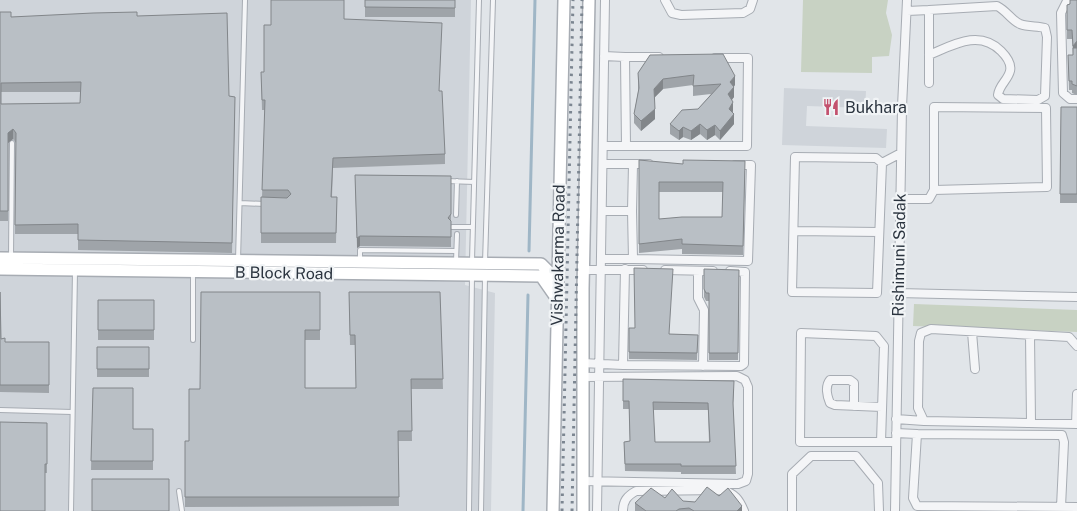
<svg xmlns="http://www.w3.org/2000/svg" width="1077" height="511" viewBox="0 0 1077 511" font-family="'Public Sans',sans-serif">
	<style>
		.built { fill: #cfd4da }
		.green { fill: #c8d2c3 }
		.lines { fill: none; stroke-linecap: round; stroke-linejoin: round }
		.stream { stroke: #9fb6c6; stroke-width: 3 }
		.lane-casing { stroke: #a7acb3; stroke-width: 6 }
		.street-casing { stroke: #a7acb3; stroke-width: 10 }
		.secondary-casing { stroke: #a7acb3; stroke-width: 14 }
		.lane { stroke: #f4f5f7; stroke-width: 4 }
		.street { stroke: #f4f5f7; stroke-width: 8 }
		.secondary { stroke: #fff; stroke-width: 11 }
		.rail { stroke: #7c8691; stroke-width: 3; stroke-dasharray: 2.5 5; stroke-linecap: butt }
		.wall { fill: #9fa4a9; fill-rule: evenodd }
		.shaded-wall { fill: #82868a }
		.building { fill: #b9bfc5; stroke: #82868a; fill-rule: evenodd }
		.labels { text-anchor: middle; dominant-baseline: central; stroke-width: 4.5; stroke-linejoin: round; paint-order: stroke }
		.poi-label { font-size: 16px; fill: #2b343f; stroke: #f1f4f6; text-anchor: start }
		.street-label { font-size: 16px; fill: #2b343f; stroke: #f1f4f6 }
	</style>
	<rect width="100%" height="100%" fill="#e1e5e9"/>
	<!-- built -->
	<path class="built" d="M0 0H471L465 285 495 293 491 511H0Z
		M784 88 866 91 865 108 807 106 806 126 887 129 886 148 782 145Z"/>
	<!-- green -->
	<path class="green" d="M803 0H888L886 13 892 35 889 56 872 57V73L801 72Z
		M914 304 1077 310V332L913 326Z"/>
	<g class="lines">
		<!-- stream -->
		<path class="stream" d="M529 251 535 0
			M523 511 528 295"/>
		<!-- lane casing -->
		<g class="lane-casing">
			<path id="lane" d="M447 181 474 182
				M240 203 265 204
				M456 215 457 181
				M452 227H473
				M11 256 12 143
				M360 259V250L456 251
				M238 260 245 0
				M456 261 457 234
				M472 261 479 0
				M485 263 493 0
				M193 274V340
				M0 410 72 412
				M179 491 182 511
				M71 511 75 271
				M469 511 472 276
				M481 511 485 277"/>
		</g>
		<!-- street casing -->
		<g class="street-casing">
			<path id="street" d="M665 0 672 13 681 15 743 13 750 9 753 0
				M1077 3H1066L1061 13 1063 93 1070 99H1077
				M907 11 929 10V83
				M929 55C953 45 979 29 1001 51 1006 56 1012 63 1010 71 1008 80 999 85 998 95L1003 99 1038 100 1045 96 1047 37 1045 28C1037 26 1028 27 1020 24 1011 20 1007 11 997 6L929 10
				M604 56 625 57
				M603 146H747L748 58H715
				M626 146 625 57H659
				M882 163 876 158 795 157 792 292 877 293 882 163 901 153
				M603 164H633
				M900 199H929L934 190 1047 187 1046 108 934 107V190
				M602 211H632L633 259 748 261 751 165H735
				M632 211 633 164H649
				M794 231 879 232
				M601 259H633
				M625 269 623 365 741 366 744 364 745 272 730 271
				M583 270H643
				M665 270 713 271
				M698 271V298L704 310 703 366
				M898 293 1077 297
				M972 332 975 369
				M1030 335 1031 422
				M1077 346 1069 337 931 329 921 333 919 341 918 408 924 421 1077 424
				M582 363 623 365
				M854 406V383L850 380H830C825 386 827 396 830 403L835 405 882 407
				M896 419 924 421
				M1076 424 1077 394
				M896 433 917 434 913 498 917 506 1077 507
				M917 434 1062 435 1064 442 1061 507
				M881 442 884 346 876 336 801 333 800 442H896
				M582 481 738 484 746 481 748 474V387L745 380 737 376 582 377
				M597 511 605 0
				M623 511C623 501 627 496 636 491L723 490C735 494 739 499 744 511
				M792 511V474L811 456H856L878 483 879 511
				M895 511 902 107 907 0"/>
		</g>
		<!-- secondary casing -->
		<g class="secondary-casing">
			<path id="secondary" d="M0 258 541 264 558 281
				M0 269 541 276 557 299
				M553 511 564 0
				M583 511V289L589 0"/>
		</g>
		<!-- lane -->
		<use href="#lane" class="lane"/>
		<!-- street -->
		<use href="#street" class="street"/>
		<!-- secondary -->
		<use href="#secondary" class="secondary"/>
		<!-- rail -->
		<path class="rail" d="M562 511 573 0
			M572 511 582 0"/>
	</g>
	<!-- wall -->
	<path class="wall" d="M365 0H455V17H365Z
		M1077 0V95L1072 93V90H1069L1068 55H1073L1072 39H1067V5Z
		M0 12 11 17 137 16 229 96 235 97 232 253 78 250V234H15L16 143 13 139 8 143V221H0ZM1 92H80V103L1 104Z
		M344 19 440 91 445 154V164L333 168 332 197H337L336 243H261V197H262L265 110H262L261 72H264L271 25Z
		M650 55 735 85 733 87 734 97 732 100 734 124 720 140 715 135 707 140 700 134 691 140 683 137 679 140 670 134V124L698 109 711 94 693 96V85L663 89 654 98 655 119 641 131 634 123V114L638 92V73Z
		M1061 107H1077V203H1060Z
		M639 160 745 171 743 255 682 254V249L639 253ZM659 192H723L722 217 659 219Z
		M355 175 451 176V247L360 246 357 248Z
		M704 269 739 270 738 360H709V301H706L704 297Z
		M0 292 1 339 5 342H49V393L0 392Z
		M320 292V340H305V388H356L355 345H350L349 292H440L443 389H411L412 441H398L399 506 185 507V441H189L200 389Z
		M98 300H154V340H98Z
		M629 328H635L670 334 698 335 697 360 629 359Z
		M97 347H149V377H97Z
		M623 379 734 389 733 407 736 474H681V472L625 471 624 442H630L629 409H623ZM653 410H708L709 442H655Z
		M93 388 133 429H153V470H91Z
		M47 423V473H45L0 511Z
		M719 496 742 511H635V503L665 498 683 501 695 502Z"/>
	<!-- shaded-wall -->
	<path class="shaded-wall" d="M1077 41V51L1073 55V46Z
		M735 76V85L730 91V82Z
		M663 79V89L654 98V89Z
		M734 87V97L728 104V94Z
		M733 102V111L729 118V109Z
		M655 109V119L641 131V121Z
		M734 114V124L720 140V131Z
		M700 124V134L691 140V131Z
		M715 125V135L707 140V130Z
		M683 127V137L679 140V131Z
		M13 129V139L8 143V221V133Z
		M360 236V246L357 248V238Z
		M742 506V511H737Z"/>
	<!-- building -->
	<path class="building" d="M271 0H344V19L442 23 439 91H442L445 154 333 158 331 197H337L336 233H261V197L287 198 291 194 288 190H262L265 100H262L261 72H264V25H271Z
		M365 0H455V8L365 7Z
		M1070 0H1077V41L1073 46 1072 30H1067V5L1070 4Z
		M0 12H11V17L93 13 137 12V16L227 13 229 96 235 97 232 243 78 240V224L15 225 16 133 13 129 8 133V211H0ZM81 82 80 103 1 104V83Z
		M1073 48H1077V86L1072 84V81H1069L1068 55H1073Z
		M723 54 735 76 730 82 734 87 728 94 733 102 729 109 734 114 720 131 715 125 707 130 700 124 691 131 683 127 679 131 670 124 682 110 698 109 721 84 693 86 694 75 663 79 654 89 655 109 641 121 634 114 639 88 638 73 650 55Z
		M1061 107H1077V194H1060Z
		M639 160 683 164V160L745 161 743 246 682 244V239L639 244ZM659 182H723L722 217H682L659 219Z
		M355 175 451 176V214L448 218 451 221V237L360 236 357 238Z
		M634 268 673 269 669 334 698 335 697 353 629 352V328H635Z
		M704 269 739 270 738 353H709V293H706L704 289Z
		M0 292 1 339 5 338V342H49V385H0Z
		M201 292H320V330H305V388H356L355 335H350L349 292H440L443 379H411L412 431H398L399 497H185V441H189V389H200Z
		M98 300H154V330H98Z
		M97 347H149V369H97Z
		M623 379 734 381 733 403 736 466H681V464H625L624 442 630 441 629 401H623ZM653 402 708 403 710 442H655Z
		M93 388H133V429H153V461H91Z
		M0 422 47 423V464H45V511H0Z
		M92 479H169V511H92Z
		M707 487 719 496 728 488 742 506 737 511H694L689 508 679 509 676 511H646L635 503 651 488 665 498 672 489 683 501 695 502Z"/>
	<!-- icons -->
	<defs>
		<g id="restaurant-bare" transform="scale(1.35)"><path d="M-5-6h1v4h1v-4h1v4h1v-4h1v5L-1.5 .5V6h-2V.5L-5-1ZM5-6V6H3V1.5H1.5Q1.5-4 5-6Z" fill="#c3516e" stroke="#f1f4f6" stroke-width="2.5" paint-order="stroke"/></g>
	</defs>
	<g fill-rule="evenodd">
		<use href="#restaurant-bare" x="831" y="107"/>
	</g>
	<g class="labels">
		<!-- poi labels -->
		<g class="poi-label">
			<text x="845" y="107">Bukhara</text>
		</g>
		<!-- street labels -->
		<g class="street-label">
			<text transform="translate(558 255) rotate(-89)">Vishwakarma Road</text>
			<text transform="translate(899 255) rotate(-89)">Rishimuni Sadak</text>
			<text transform="translate(284 273) rotate(1)">B Block Road</text>
		</g>
	</g>
</svg>
